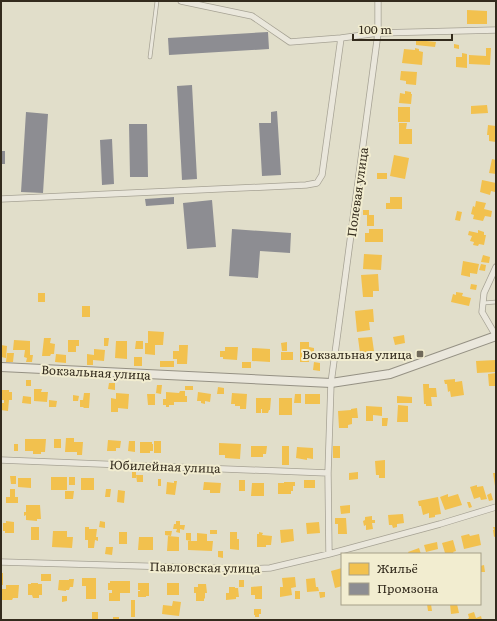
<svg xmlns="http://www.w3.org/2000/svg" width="497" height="621" viewBox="0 0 497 621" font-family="Literata,serif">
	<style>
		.homes { fill: #f2c14e }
		.industry { fill: #8d8d92 }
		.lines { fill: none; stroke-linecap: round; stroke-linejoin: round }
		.lane-casing { stroke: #a6a294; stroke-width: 4.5 }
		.street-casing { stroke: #a6a294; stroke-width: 7 }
		.secondary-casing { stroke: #959184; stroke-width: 10 }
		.lane { stroke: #eae7dc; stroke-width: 3 }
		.street { stroke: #eae7dc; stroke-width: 5.5 }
		.secondary { stroke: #eae7dc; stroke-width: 8 }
		.poi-dot { fill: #706a5a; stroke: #f2edd0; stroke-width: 1.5 }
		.labels { text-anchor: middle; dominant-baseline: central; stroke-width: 4; stroke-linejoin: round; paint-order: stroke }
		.street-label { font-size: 12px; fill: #332b1d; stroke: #f2edd0 }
		.poi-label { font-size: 12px; fill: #332b1d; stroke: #f2edd0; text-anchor: end }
	</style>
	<rect width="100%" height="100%" fill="#e1deca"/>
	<!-- homes -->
	<path class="homes" d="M467 10 487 11V24H467Z
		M416 40 436 42 435 47 416 45Z
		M454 44 459 45V49L454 48Z
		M415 48 419 49V51L423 52 422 65 402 63 404 49 415 50Z
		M486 48H491L490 65 469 64V55L486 56Z
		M462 53 467 54V68L456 67V57H462Z
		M401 71 417 72 416 85 406 84V81L400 80Z
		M405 91 411 92V94H412L411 104 399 103 400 93 405 94Z
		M487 105 488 113 471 114V106Z
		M398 107H410V122H398Z
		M399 123H407L406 129H412V144H399Z
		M488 125 496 126V142L489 141V135H487Z
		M394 155 409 158 405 179 390 176Z
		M492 159 496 160V174L489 173Z
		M377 173H387V179H377Z
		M482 180 496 183 495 192 491 191 490 195 480 192Z
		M390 197H402V209H386V203H390Z
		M476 201 486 203 484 209 492 211 491 217 485 216 483 221 473 219 474 215 471 214 473 206 475 207Z
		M363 210H369V215H374V226H367V215H363Z
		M457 211 462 212 460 221 455 220Z
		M369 229H383V242H365V233H369Z
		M478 230 484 232V235H486L484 245 479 244 478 246 473 245 474 242 470 241 472 236 468 235 469 231 478 233Z
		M364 254 382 255 381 270 363 269Z
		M483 255 490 257 489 263 481 262Z
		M463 261 479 264 477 274 470 273V277L461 275Z
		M481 264 486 265 485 271 479 270Z
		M378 274 379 291H373V297H363L361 275Z
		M471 284 477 285 476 290 470 289Z
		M456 292 463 293 462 296 471 298 469 306 451 302 453 294 456 295Z
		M38 293H45V302H38Z
		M82 306H90V317H82Z
		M373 309 374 322H369L370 330 357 332 355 311Z
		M148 331 164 332 163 345H155V355L145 354V343H148Z
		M404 335 405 343 395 345 393 337Z
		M372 337 374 351 360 353 358 338Z
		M44 338H51L50 343 55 344 54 354H51L50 356H42Z
		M104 338H109L108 346H104Z
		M14 340 30 341V355H33L32 362H26L27 358 24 357 25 350H13Z
		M68 340H79V346H76V352H68Z
		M116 341H127V359L115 358Z
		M136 341H143V349H135Z
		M287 342V351H282L281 343Z
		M300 342H309V347L314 348V354H309V362H300Z
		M1 345 7 346 6 358 1 357Z
		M179 345H188L187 364H177V359H173V351H179Z
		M225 347H238L237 360 223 359V357H220V351H225Z
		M252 348 270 349V362L252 361Z
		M94 349 105 350 104 361 93 360V365H87V354L94 355Z
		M281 352H293V360H281Z
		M7 353H14L13 362H6Z
		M354 353H360V357H354Z
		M56 354 66 355V363L55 362Z
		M134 357H142V366H134Z
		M496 360V372L477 373 476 361Z
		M160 361H174V367H160Z
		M242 362H251V368H242Z
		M314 362 320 363V371L313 370Z
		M496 373V386H489L488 374Z
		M455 379V382L462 381 464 395 451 397 450 391 448 392 447 384H445L444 380Z
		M26 380H31V386H26Z
		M109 383H115V390L108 389Z
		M423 384H429V388H436L437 397H431L432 406H426V404H424Z
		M157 385H162L161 394 156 393Z
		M185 386H193V390H185Z
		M218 387 224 388V394H217Z
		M34 389H42L41 392H48L47 402 34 401Z
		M2 390H9V392H12V400H9L8 411 1 410 2 403H4V400H2Z
		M180 391H185V396H187V402H174V405H169V407H166V405H163V399H166V392L179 393Z
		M198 392 211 394 210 402 205 401V404L201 403V401H197Z
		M84 393H90L89 408H83L84 407H80V400H83Z
		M116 393 129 394 128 409 118 408V412H111V398L116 399Z
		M232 393 247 394 246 409H240V406H235V404H231Z
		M147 394H155V405H148Z
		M295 394H301V403H294Z
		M305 394H320V404H305Z
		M73 395 79 396 78 401H73Z
		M23 396 31 397V404L22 403Z
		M397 396 412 397V403H397Z
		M256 398H271L270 410H269L268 413H262V409H261V413H256Z
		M279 398H292V415H279Z
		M49 400 57 401 56 407H49Z
		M398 405 408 406V422H397Z
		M366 406 382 407V416L373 415V421H366Z
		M357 408 358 418H352V424L348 425V428H339L338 411 351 410V409Z
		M382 418H388L387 426H382Z
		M66 438H74V442H83L82 455H77V452H65Z
		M25 439H46L45 452H41V454H33V451H25Z
		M54 439H61V448H54Z
		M108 440 121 441 120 448H116V451H107Z
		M129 441H135V452L128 451Z
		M154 441H161V453H154Z
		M140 442H152V444H153V451H150V453H140Z
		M219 443 241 444 240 459 225 458V455H219Z
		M14 444H18V451H14Z
		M251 446H267L266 454H263V457H251Z
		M282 446H289V465H282Z
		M333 446H340V458H333Z
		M297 447 313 448V459L307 458V460L296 458Z
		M385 460V478H379V475H376L375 461Z
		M132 472H136V478H132Z
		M358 472V479L349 480V473Z
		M493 473H496V486H495Z
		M136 475H143V482H137Z
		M10 476H16V484H11Z
		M51 477H67V490H51Z
		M69 477H75V485H69Z
		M18 478H31V488L18 487Z
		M81 478H94V490H81Z
		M158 479H161V486H158Z
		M239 480H245V491H239Z
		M304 480H315V488H304Z
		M174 481H177L175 495 166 494 167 482 174 483Z
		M204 482 221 483 220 493H210V490H203Z
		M284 482H295V486H293V491H291V494H278V483H284Z
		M252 483H264V496H251Z
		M477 485V487L483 486 487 499 481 500 480 497 474 499 470 487Z
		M10 489H15V497H18V503H6V497H10Z
		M106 489H111L110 497H105Z
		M118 490 125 491 124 503 117 502Z
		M65 491H74L73 499H65Z
		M491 493 493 500 489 501 487 495Z
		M448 494V497L458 494 462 505 445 510 440 497Z
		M438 497 441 514 435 515V517L429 518V513L423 515 421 506H419L418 501Z
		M467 502H470L472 507 469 508Z
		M26 505H40L41 519H37V521L26 520V515L24 516V512H26Z
		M350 505V513L341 514 340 506Z
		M403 514 404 523 397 524V527L393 528 392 525H389L388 515Z
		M372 516V520H375V523H372L373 529 366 530V525L364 526 363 521 365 520V517Z
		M335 518H346L347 534H338V524H335Z
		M6 521 14 522V533H5V531H3V523H6Z
		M100 521 105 522V528L99 527Z
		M176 521H180V525H185L184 530 180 529V533L176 532 177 529H173L174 524H176Z
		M319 522 320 533 307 534 306 523Z
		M31 527H39V540H31Z
		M85 527H89V529H97L96 537H98V541L95 540 94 548H88V540H85Z
		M493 527H496V536L494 537 493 530H494Z
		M293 529 294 541 281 543 280 530Z
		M210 530H217V534H210Z
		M53 531H67V537H73L72 548 52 547Z
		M165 531H172L171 536 165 535Z
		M119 532H127V544H119Z
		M230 532H237V539H239V550L230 549Z
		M259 532 263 533 262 535 272 536 271 545H266V547H257V534H259Z
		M186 533H191V541L186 540Z
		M197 533 207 534V541H213L212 551 188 550V541H197Z
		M469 534 470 536 479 534 481 545 464 549 461 536Z
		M168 536 179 537V551H167Z
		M139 537H153V550H138Z
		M453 540 456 551 453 552 454 554H442L445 553 442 543Z
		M437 542 438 549 426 552 424 545Z
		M106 547H113L112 555 105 554Z
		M419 548 421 554H409L408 552Z
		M218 551H223V558L218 557Z
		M484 565 485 572H480V566Z
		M342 568V586L335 588 331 571Z
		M1 573H3V585H1Z
		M41 574H51V581H41Z
		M295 577 296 587 291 588 292 595 280 597V587H283L282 578Z
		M82 578H96V599H86V586H82Z
		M315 578 316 587H318L319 591 307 592 306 579Z
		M69 579H74L73 587H70L69 590H66V591L58 590 59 580H69Z
		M239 580H244V587H239Z
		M110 581H130V593H120V601H109V593H112V590H108V583H110Z
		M31 583H38V584H42V595H39V598H33L32 595H28V584H31Z
		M138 583H149V596H146V597H138V591H140V590H138Z
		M167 583H179V595H167Z
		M198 584H206L207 593H205V599L204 598V601H196V593H194V587H198Z
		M6 585H19L18 598H13L12 600H1V589H6Z
		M262 586V599H255V595H251V587Z
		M229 587H235V588H238L239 597H236V599L226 600V593H229Z
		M295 591H300V599H295Z
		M319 592H325V597L320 598Z
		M62 596H67V601L62 602Z
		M131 600H135V617H131Z
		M173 601 181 602 179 616 162 614 163 605 172 606Z
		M427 604H431L432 611H428Z
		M450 604H457L459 613 451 614Z
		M254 609H261V614H259V617H255V615H254Z
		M92 612H98V619H92Z
		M474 612 476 618 481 616 482 620H466L469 618 468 614Z
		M113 617H119V620H113Z"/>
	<!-- industry -->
	<path class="industry" d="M268 32 269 49 169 55 168 38Z
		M192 85 197 179 182 180 177 86Z
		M277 111 281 175 262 176 259 123H271V112Z
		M26 112 48 114 43 193 21 192Z
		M129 124H147L148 177H130Z
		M112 139 114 184 102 185 100 140Z
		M1 151H5V164H1Z
		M174 197V204L146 206 145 199Z
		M212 200 216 247 187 249 183 203Z
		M232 229 291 233 290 253 260 251 258 278 229 276Z"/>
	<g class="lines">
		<!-- lane casing -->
		<g class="lane-casing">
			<path id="lane" d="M150 57 157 1
				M483 303 496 302"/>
		</g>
		<!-- street casing -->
		<g class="street-casing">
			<path id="street" d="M181 1 252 16 290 42 341 38
				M1 199 306 185 317 183 322 175 341 38 378 33 496 30
				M496 336 482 312 484 293 496 267
				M1 460 328 473
				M329 554 328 473 331 383 378 33V1
				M1 562 246 569 270 568 329 554 440 524 496 507"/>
		</g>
		<!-- secondary casing -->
		<g class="secondary-casing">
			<path id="secondary" d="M1 367 331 383 390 374 496 336"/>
		</g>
		<!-- lane -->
		<use href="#lane" class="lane"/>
		<!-- street -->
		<use href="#street" class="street"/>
		<!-- secondary -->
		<use href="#secondary" class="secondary"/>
	</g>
	<!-- markers -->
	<rect class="poi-dot" x="416" y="350" width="8" height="8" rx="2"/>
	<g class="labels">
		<!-- street labels -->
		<g class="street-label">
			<text transform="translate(357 192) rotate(-82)">Полевая улица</text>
			<text transform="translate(96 372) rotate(3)">Вокзальная улица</text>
			<text transform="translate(165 466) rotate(2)">Юбилейная улица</text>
			<text transform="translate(205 567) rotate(1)">Павловская улица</text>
		</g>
		<!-- poi labels -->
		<g class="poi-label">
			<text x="412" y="354">Вокзальная улица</text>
		</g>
	</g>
	<!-- border -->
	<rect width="497" height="621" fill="none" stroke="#332b1d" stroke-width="4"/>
	<!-- legend -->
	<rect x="341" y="553" width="140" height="52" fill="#f2edd0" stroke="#a69f88"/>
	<rect x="349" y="563" width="20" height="12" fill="#f2c14e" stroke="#a69f88"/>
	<text x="377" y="573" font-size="12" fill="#332b1d">Жильё</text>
	<rect x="349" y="583" width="20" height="12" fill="#8d8d92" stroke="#a69f88"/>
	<text x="377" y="593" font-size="12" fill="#332b1d">Промзона</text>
	<!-- scale -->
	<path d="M353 34v6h99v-6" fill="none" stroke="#332b1d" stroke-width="2"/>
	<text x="359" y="34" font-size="12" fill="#332b1d" stroke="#f2edd0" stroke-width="3" paint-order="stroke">100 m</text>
</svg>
